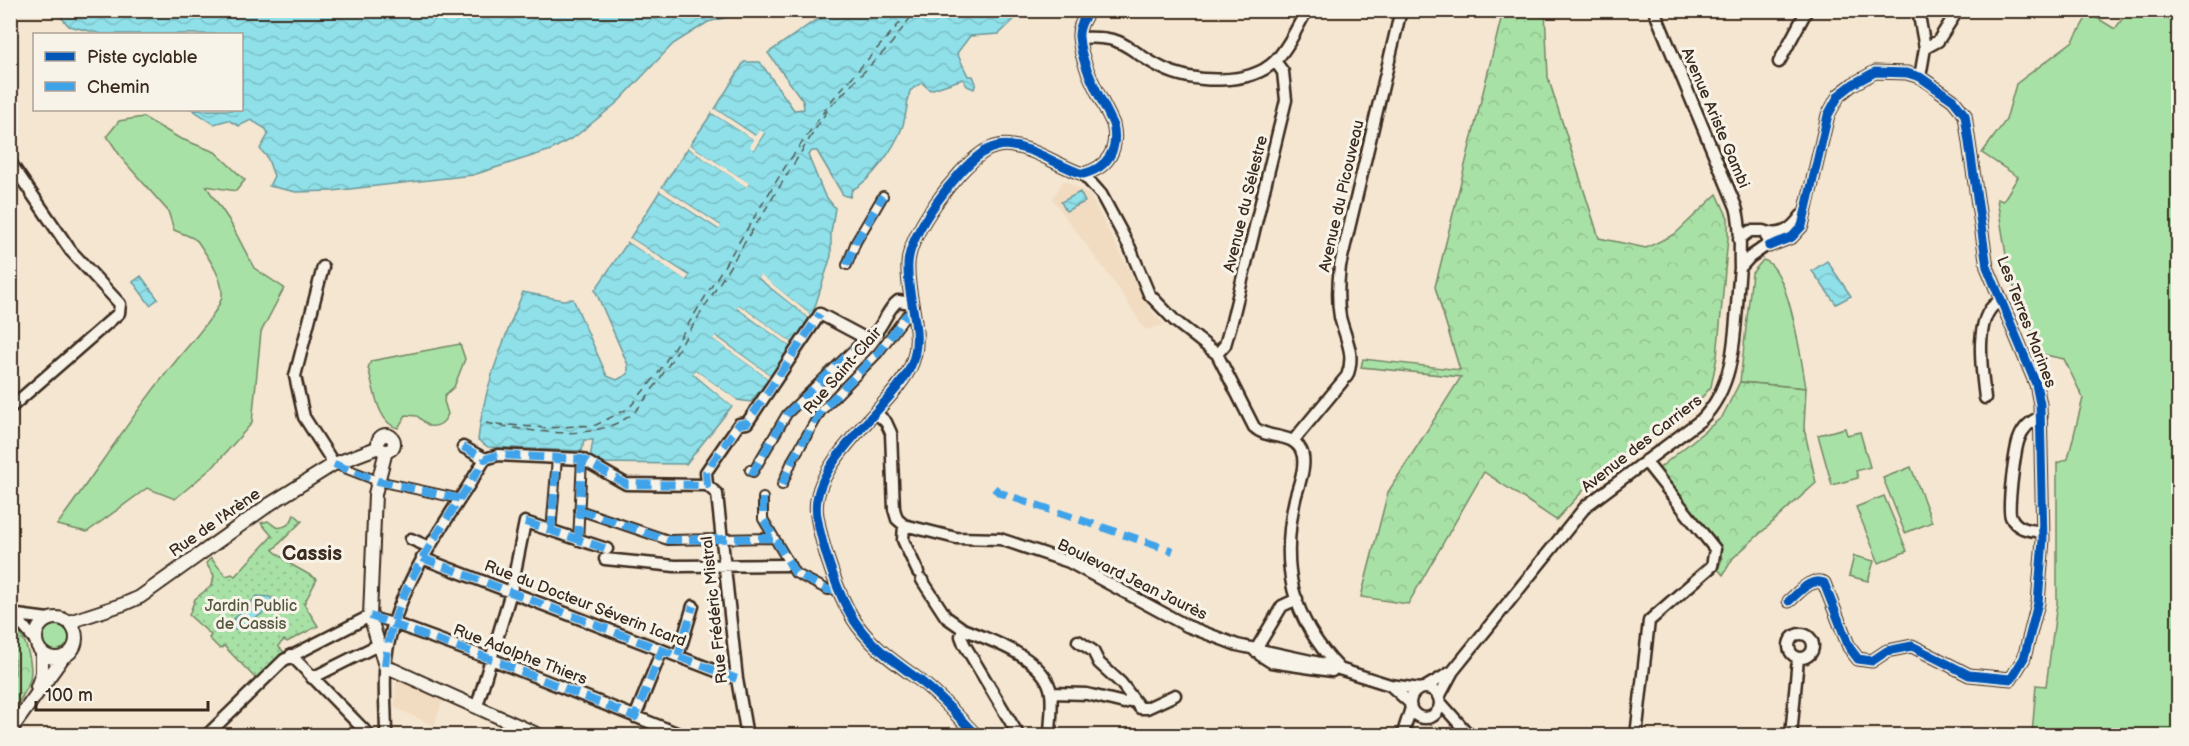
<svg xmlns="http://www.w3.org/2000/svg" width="2189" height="746" viewBox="0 0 2189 746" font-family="'Balsamiq Sans',sans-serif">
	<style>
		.built { fill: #f2dcc1 }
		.grass { fill: #a8e1a6; stroke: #728662; stroke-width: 1.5 }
		.forest { fill: url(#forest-crowns); stroke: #728662; stroke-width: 1.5 }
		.park { fill: url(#park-dots); stroke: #728662; stroke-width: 1.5 }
		.water { fill: url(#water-waves); stroke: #6d9798; stroke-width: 1.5 }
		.pier { fill: #f4e6d1 }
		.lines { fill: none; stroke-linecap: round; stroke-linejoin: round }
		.ferry { stroke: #505851; stroke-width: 1.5; stroke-dasharray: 8 6; stroke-linecap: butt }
		.pedestrian-casing { stroke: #3b2a1e; stroke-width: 12 }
		.minor-casing { stroke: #3b2a1e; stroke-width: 15 }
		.tertiary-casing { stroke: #3b2a1e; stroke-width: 16 }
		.pedestrian { stroke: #f7f3e8; stroke-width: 8 }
		.minor { stroke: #f7f3e8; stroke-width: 10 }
		.tertiary { stroke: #f7f3e8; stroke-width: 12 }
		.quiet { stroke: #3fa3ea; stroke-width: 8; stroke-dasharray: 15 8; stroke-linecap: butt }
		.cycleway-casing { stroke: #f7f3e8; stroke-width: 13 }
		.cycleway { stroke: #0057b8; stroke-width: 9 }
		.labels { text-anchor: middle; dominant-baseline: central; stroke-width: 6; stroke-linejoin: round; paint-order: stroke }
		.street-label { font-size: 16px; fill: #3b2a1e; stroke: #f7f3e8 }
		.park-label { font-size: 16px; fill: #565840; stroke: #f7f3e8 }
		.quarter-label { font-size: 20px; font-weight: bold; fill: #3b2a1e; stroke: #f7f3e8 }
	</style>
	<defs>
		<pattern id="forest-crowns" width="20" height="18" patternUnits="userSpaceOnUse" patternTransform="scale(1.5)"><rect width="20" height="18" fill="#a8e1a6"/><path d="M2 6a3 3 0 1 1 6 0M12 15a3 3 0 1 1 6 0" fill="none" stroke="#92c18e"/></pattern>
		<pattern id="park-dots" width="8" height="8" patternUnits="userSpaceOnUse" patternTransform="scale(1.5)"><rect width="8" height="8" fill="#a8e1a6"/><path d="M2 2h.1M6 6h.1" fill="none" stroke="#92c18e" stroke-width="1.8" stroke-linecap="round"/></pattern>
		<pattern id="water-waves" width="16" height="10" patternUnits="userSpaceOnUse" patternTransform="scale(1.5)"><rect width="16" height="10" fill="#8fe0e9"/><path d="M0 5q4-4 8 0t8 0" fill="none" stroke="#7cc0c7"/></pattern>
	</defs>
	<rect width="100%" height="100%" fill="#f4e6d1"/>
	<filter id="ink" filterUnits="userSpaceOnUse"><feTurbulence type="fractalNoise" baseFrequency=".0167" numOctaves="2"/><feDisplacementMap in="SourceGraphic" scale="12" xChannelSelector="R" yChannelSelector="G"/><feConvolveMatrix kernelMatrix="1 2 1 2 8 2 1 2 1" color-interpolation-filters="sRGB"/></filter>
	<g filter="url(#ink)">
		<!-- built -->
		<path class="built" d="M1064 180 1089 194 1150 309 1164 325 1145 330 1119 289 1052 199Z
			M396 680 443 700 434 725 395 708Z"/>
		<!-- grass -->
		<path class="grass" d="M2128 11H2178V735H2032L2036 685 2046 686 2057 603V463L2068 459 2083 398 2064 359 2041 354 2009 274 1997 199 2003 201 2018 177 1982 153 2006 120 2016 84 2073 41 2089 13 2115 29Z
			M143 117 179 138 215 152 245 180 236 191 206 186 229 220 254 268 284 288 261 332 252 423 214 466 175 499 147 488 87 532 57 525C101 465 141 401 190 344 198 334 222 307 222 295 223 277 207 256 198 242 195 237 180 233 174 230L168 211 123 160 107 136 119 121Z
			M1763 260C1789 264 1802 365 1806 388L1740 382 1752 273Z
			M460 344 465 359 454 387 445 395 444 401 448 414C444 423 439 427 429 426L417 416 406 415 398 428C377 424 374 386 368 368L371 361Z
			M1845 428 1847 435 1860 432 1870 467 1856 471 1858 478 1832 485 1818 435Z
			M1911 467 1932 522 1905 533 1883 478Z
			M1884 496 1907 551 1879 563 1856 507Z
			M1854 556 1874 561 1868 581 1849 576Z
			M39 639a15 15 0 1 1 30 0a15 15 0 1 1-30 0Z"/>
		<!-- forest -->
		<path class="forest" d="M1503 11H1545L1548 77 1599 238 1646 248 1675 234 1717 194 1728 218V238L1717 357 1711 387 1690 411 1593 480 1556 520 1484 472 1408 604 1361 597 1388 492 1461 377 1361 367 1363 359 1460 370 1435 287Z
			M1740 382 1806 388 1804 428 1816 483 1733 558 1723 575 1718 569 1722 559 1718 545 1658 469 1722 417Z
			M11 624C20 631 25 640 28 652 36 681 27 690 11 713V682L15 673Z"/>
		<!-- park -->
		<path class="park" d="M294 514 302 521 273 550 292 565 317 579 304 604 318 626 287 642 284 640 278 646 284 652 257 680 224 646 220 649 209 638 211 635 189 615 195 599 212 585 214 576 206 563 211 558 226 576 232 574 235 576 272 536 261 523 268 521 276 527C285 529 292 523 294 514Z"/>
		<!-- water -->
		<path class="water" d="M893 10 1023 11 999 34 970 36 957 53 968 76H973L976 83 974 89 967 86 963 79 930 90 922 83 910 91C907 103 906 117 902 128 893 150 872 180 852 190L850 197 843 195 817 151H812L808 155 824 194 835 208 831 233V256L812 316 760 275 758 278 810 319 794 344 739 305 737 308 791 347 771 376 716 336 714 339 769 379 751 402 737 400 695 370 693 374 732 406 686 464 600 463 590 459 593 440H584L582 451 488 447 478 440C483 389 504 340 523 292L563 300 573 299 607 376 617 380 628 374V365L595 290 628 242 687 280 689 275 630 238 660 191 718 229 720 225 662 187 688 148 747 186 749 184 690 145 712 113 754 139V149L764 134 756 136 715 109 744 62H760L794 110 804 109 803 101 768 53 813 22 837 11H882L890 15Z
			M48 11V10L752 11 708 22 673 44 618 102 576 136 551 150 473 175 332 191 296 192 269 186 274 176 267 157 260 149 268 135 266 129 251 120 239 126 228 120 214 124 193 110H242V34H102L69 26 59 15Z
			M1080 192 1085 202 1066 211 1061 202Z
			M1827 261 1851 296 1836 304 1812 271Z
			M141 276 158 299 150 305 133 282Z
			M257 596 270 597 277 605 245 624 246 627 233 630 230 623Z"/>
		<!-- pier -->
		<path class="pier" d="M715 109 755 136 760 130 764 133 754 149 750 147 753 139 712 113Z
			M690 145 749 183 747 187 688 148Z
			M662 187 721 226 719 229 660 191Z
			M630 238 689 276 686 280 628 242Z
			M760 274 812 316 810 319 758 277Z
			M739 305 794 344 791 347 736 307Z
			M715 336 771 376 769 379 713 339Z
			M695 370 737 400 735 402 712 386 734 404 732 406 693 373Z"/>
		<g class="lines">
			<!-- ferry -->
			<path class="ferry" d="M486 423C530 431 593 444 632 414 641 407 648 394 656 385L828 109 891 44 916 10
				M496 424 547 428 596 425 629 408 657 375 787 164 832 100 911 10"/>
			<!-- pedestrian casing -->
			<g class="pedestrian-casing">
				<path id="pedestrian" d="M847 265 856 242 883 196
					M334 464 378 481 461 499
					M750 470 753 472 787 414 865 338
					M782 485 793 459 821 411 878 353 905 317 913 310
					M763 498V519L795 573 828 590 838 589
					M579 510 668 540 773 538
					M551 532 557 458
					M578 541 582 459
					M370 616 393 623"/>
			</g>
			<!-- minor casing -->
			<g class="minor-casing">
				<path id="minor" d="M1654 10 1736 207C1742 226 1739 248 1740 268L1750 257 1770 243 1763 231H1750L1739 239
					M1918 10 1925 48 1920 77
					M1079 38C1128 35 1124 49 1162 68 1192 83 1250 86 1275 61 1289 47 1297 27 1307 10
					M1925 48 1938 41 1958 10
					M1779 62 1807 10
					M10 162 71 251 120 304 119 313 10 408
					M1083 174 1101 194 1130 248 1149 294 1175 321 1217 354 1254 427C1267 440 1292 432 1301 450 1308 464 1298 486 1295 499 1280 566 1291 618 1339 668
					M10 180 11 178
					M1763 231C1780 238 1791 230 1801 216
					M1769 246 1792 237 1802 226 1828 115 1839 95 1853 84 1875 72 1907 73 1920 77 1953 100 1965 115 1987 267 2036 384 2040 404 2043 539 2038 603 2024 658 2011 679 1969 675 1912 646 1887 651 1872 661 1858 659 1849 647 1824 583C1810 577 1799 593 1789 601
					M323 267 295 376 304 417 334 464
					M1217 354 1225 345 1232 321 1286 100 1283 72 1275 61
					M1985 398C1982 372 1972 312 2001 301
					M876 413 886 422 891 433 894 509 897 519 904 525 956 538 1000 539 1069 562 1187 626 1237 645 1320 663 1390 685
					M2041 417C2030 421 2023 428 2019 439 2015 449 2007 509 2011 517 2017 530 2030 530 2042 532
					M1293 441 1347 376C1356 354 1345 338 1340 317 1337 300 1338 283 1340 266L1401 10
					M463 447 485 459 498 455 582 459 626 484 707 485
					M707 485 706 472 739 424 747 423 820 314 865 338C883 334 884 311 898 301L911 303
					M707 485 717 494 737 679 747 736
					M904 525 903 540 918 572
					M411 539 429 547
					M422 558 737 679
					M605 559 675 566 789 565
					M922 580 946 617 963 629 961 636 964 644 1019 736
					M10 614 48 619
					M14 615 35 640
					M393 623 491 659 684 736
					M963 629C990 640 1046 658 1051 693 1053 707 1050 722 1050 736
					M1789 646a12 12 0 1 1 24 0a12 12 0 1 1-24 0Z
					M1078 641 1093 651 1099 663 1121 683 1140 708H1147L1175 695
					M1255 651 1282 606 1297 599
					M291 655 370 736
					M1260 655 1271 662 1332 671
					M678 656 693 606
					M1453 671 1586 506 1701 420C1740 382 1734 320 1740 268
					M312 678 378 645
					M1424 688 1453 671 1439 697
					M1410 703a15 15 0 1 1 30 0a15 15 0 1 1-30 0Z
					M1051 693 1087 694 1124 703 1133 699
					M1440 702 1470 736
					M1410 703 1390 685 1420 689
					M477 706 511 592 525 522 607 549
					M635 717 662 650
					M206 736 284 660 370 616
					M386 736C386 710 383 683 386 658 396 582 448 522 485 459
					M977 736C958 717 940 695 918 679 896 663 874 648 858 626 839 600 822 547 817 516 808 465 886 412 909 370 927 335 906 301 908 264 909 233 957 170 982 153 990 147 1002 144 1012 146 1037 149 1060 167 1083 174 1108 168 1119 149 1113 124 1101 98 1081 66 1079 37 1078 27 1084 19 1089 10
					M1402 736 1411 708
					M1636 736 1649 621 1712 566 1715 549 1645 461
					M1791 736 1798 658"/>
			</g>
			<!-- tertiary casing -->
			<g class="tertiary-casing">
				<path id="tertiary" d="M378 443a8 8 0 1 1 16 0a8 8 0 1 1-16 0Z
					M386 451 375 494 370 616 385 666 541 736
					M36 638a20 20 0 1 1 40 0a20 20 0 1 1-40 0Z
					M69 622 124 604 140 597 270 504 334 464 379 447
					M37 687 42 673V653
					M10 731 64 656"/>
			</g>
			<!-- pedestrian -->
			<use href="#pedestrian" class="pedestrian"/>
			<!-- minor -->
			<use href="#minor" class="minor"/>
			<!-- tertiary -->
			<use href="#tertiary" class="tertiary"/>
			<!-- quiet -->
			<path class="quiet" d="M847 265 856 242 883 196
				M463 447 485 459 498 455 582 459 626 484 707 485 706 472 739 424 747 423 820 314
				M334 464 378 481 461 499
				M750 470 753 472 787 414 865 338
				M782 485 793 459 821 411 878 353 905 317 913 310
				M994 488 1000 493 1173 551
				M763 498V519L795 573 828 590 838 589
				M579 510 668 540 773 538
				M525 522 607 549
				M551 532 557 458
				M578 541 582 459
				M422 558 737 679
				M370 616 491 659 635 717 662 650
				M678 656 693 606
				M385 666C392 587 446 525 485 459"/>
			<!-- cycleway casing -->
			<g class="cycleway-casing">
				<path id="cycleway" d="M1769 246 1792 237 1802 226 1828 115 1839 95 1853 84 1875 72 1907 73 1920 77 1953 100 1965 115 1987 267 2036 384 2040 404 2043 539 2038 603 2024 658 2011 679 1969 675 1912 646 1887 651 1872 661 1858 659 1849 647 1824 583C1810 577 1799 593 1789 601
					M977 736C958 717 940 695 918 679 896 663 874 648 858 626 839 600 822 547 817 516 808 465 886 412 909 370 927 335 906 301 908 264 909 233 957 170 982 153 990 147 1002 144 1012 146 1037 149 1060 167 1083 174 1108 168 1119 149 1113 124 1101 98 1081 66 1079 37 1078 27 1084 19 1089 10"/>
			</g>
			<!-- cycleway -->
			<use href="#cycleway" class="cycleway"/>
		</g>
	</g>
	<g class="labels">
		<!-- street labels -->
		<g class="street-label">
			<text transform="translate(1715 118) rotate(67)">Avenue Ariste Gambi</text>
			<text transform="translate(1342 196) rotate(-77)">Avenue du Picouveau</text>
			<text transform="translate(1246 204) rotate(-76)">Avenue du Sélestre</text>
			<text transform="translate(2026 322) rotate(69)">Les Terres Marines</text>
			<text transform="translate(843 371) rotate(-49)">Rue Saint-Clair</text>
			<text transform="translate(1642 444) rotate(-38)">Avenue des Carriers</text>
			<text transform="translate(215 523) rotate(-35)">Rue de l'Arène</text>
			<text transform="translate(1132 580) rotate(26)">Boulevard Jean Jaurès</text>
			<text transform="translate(585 604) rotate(21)">Rue du Docteur Séverin Icard</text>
			<text transform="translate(715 610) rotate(-96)">Rue Frédéric Mistral</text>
			<text transform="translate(520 655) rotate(21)">Rue Adolphe Thiers</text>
		</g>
		<!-- park labels -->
		<g class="park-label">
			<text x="251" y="606">Jardin Public<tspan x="251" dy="18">de Cassis</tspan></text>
		</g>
		<!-- quarter labels -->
		<g class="quarter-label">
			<text x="312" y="554">Cassis</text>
		</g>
	</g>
	<!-- margin -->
	<rect width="2189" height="746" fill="none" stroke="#f7f3e8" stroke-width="36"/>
	<rect x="18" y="18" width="2153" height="710" fill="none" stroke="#3b2a1e" stroke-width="2" filter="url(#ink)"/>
	<!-- legend -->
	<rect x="33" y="33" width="210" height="78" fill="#f7f3e8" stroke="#aca397" stroke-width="1.5"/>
	<rect x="45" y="52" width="30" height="9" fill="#0057b8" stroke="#aca397" stroke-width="1.5"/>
	<text x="87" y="63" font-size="18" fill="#3b2a1e">Piste cyclable</text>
	<rect x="45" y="82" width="30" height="9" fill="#3fa3ea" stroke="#aca397" stroke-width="1.5"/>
	<text x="87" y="93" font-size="18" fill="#3b2a1e">Chemin</text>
	<!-- scale -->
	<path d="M36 701v9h172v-9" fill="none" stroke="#3b2a1e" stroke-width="3"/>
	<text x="45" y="701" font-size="18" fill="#3b2a1e" stroke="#f7f3e8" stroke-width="4.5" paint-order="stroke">100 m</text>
</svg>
